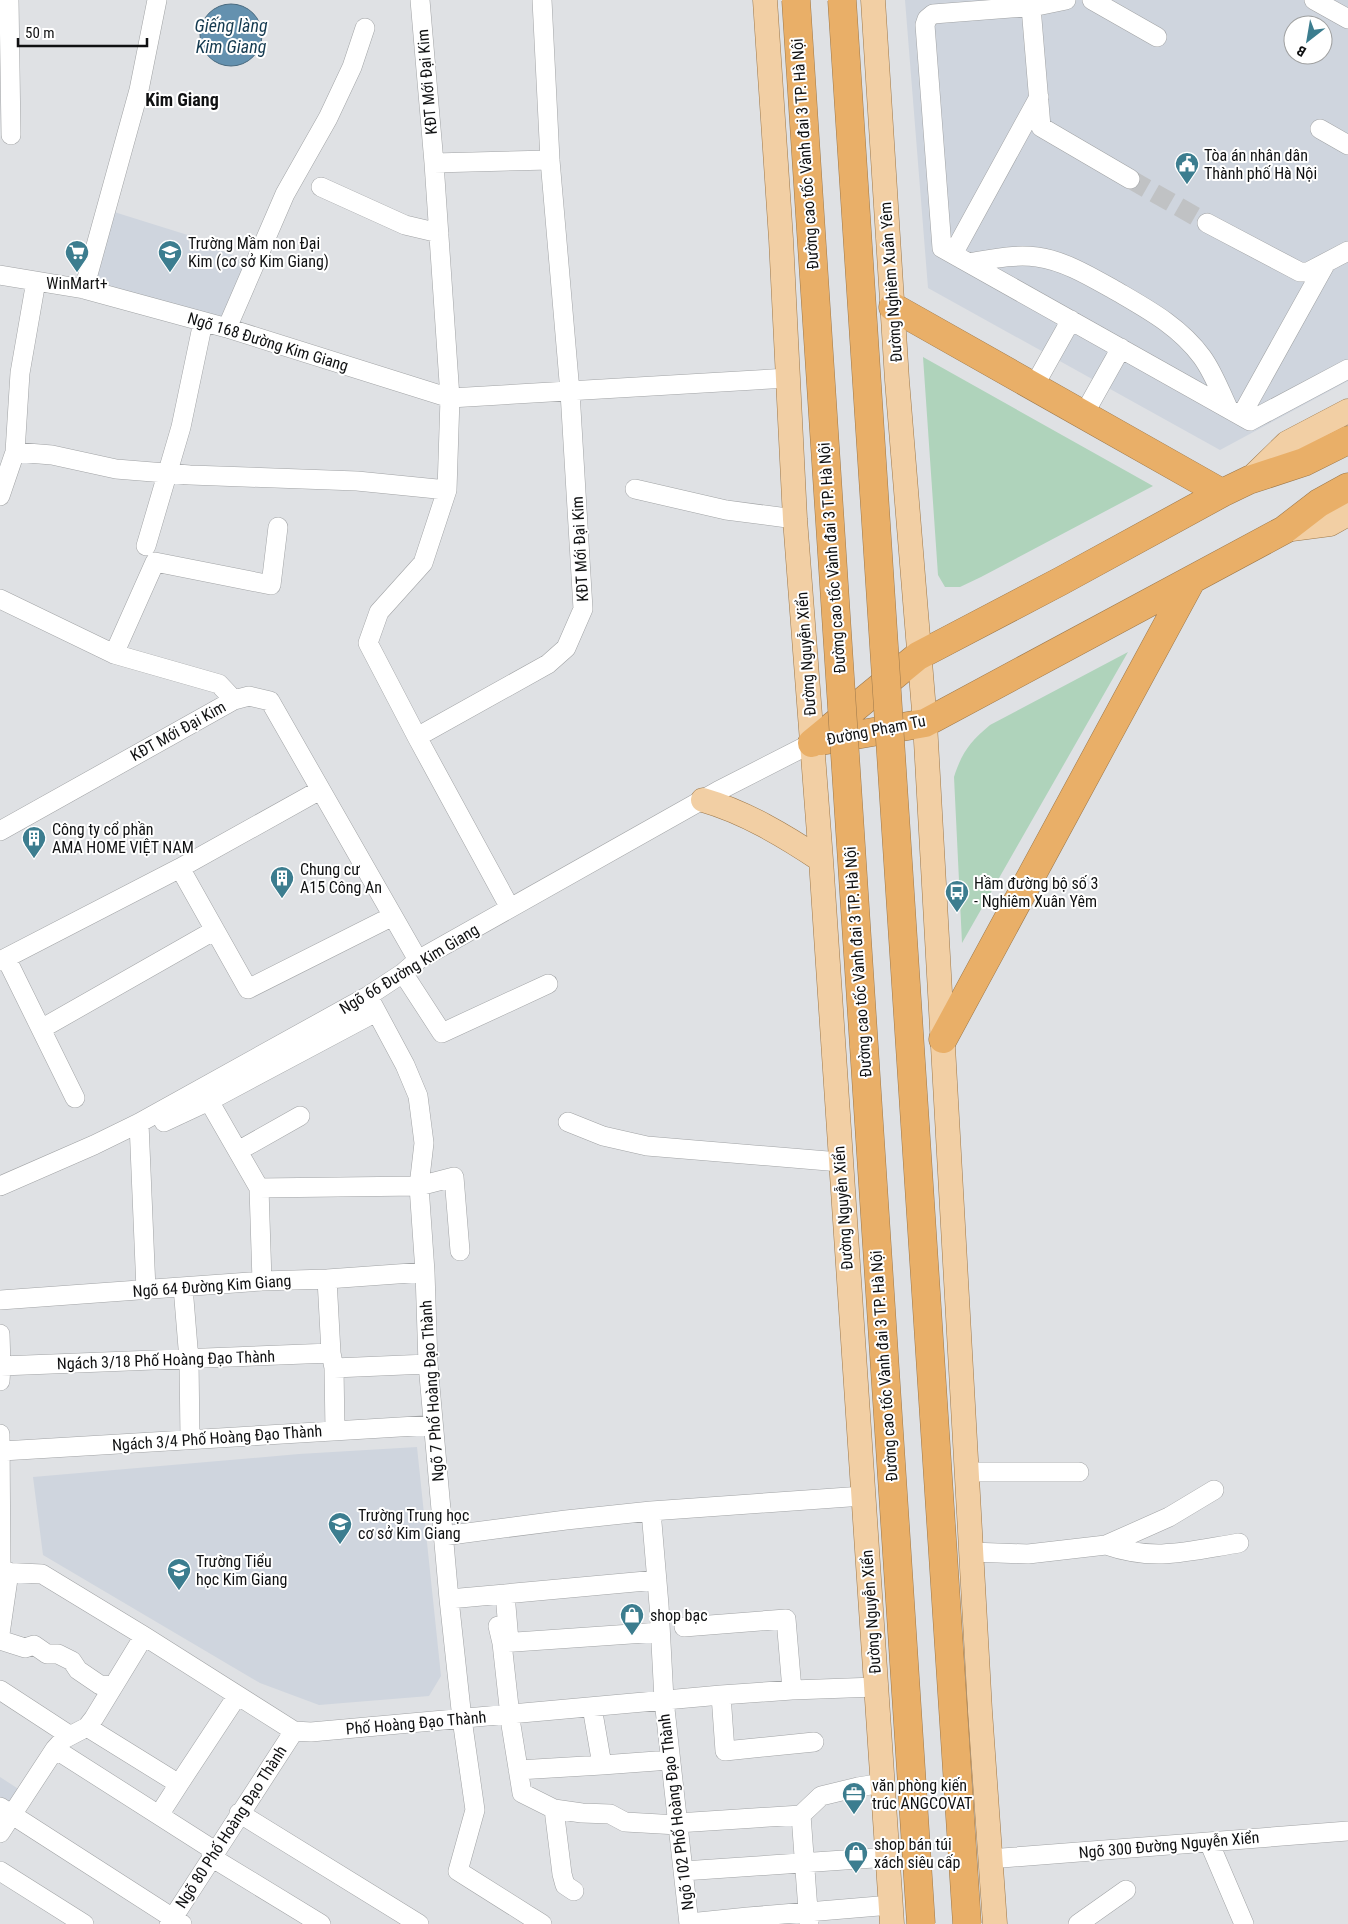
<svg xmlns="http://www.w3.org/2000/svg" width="1348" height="1924" viewBox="0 0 1348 1924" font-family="'Roboto Condensed',sans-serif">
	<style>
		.built { fill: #cfd5de; fill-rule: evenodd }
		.green { fill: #afd3bb }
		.water { fill: #6491af; stroke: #4b6b80 }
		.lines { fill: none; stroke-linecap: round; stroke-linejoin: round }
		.minor-tunnel { stroke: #c0c2c4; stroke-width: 19; stroke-dasharray: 19 9; stroke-linecap: butt }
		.minor-casing { stroke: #a1a3a5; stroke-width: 20 }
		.major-casing { stroke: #9d784a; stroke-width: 25 }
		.highway-casing { stroke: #9d784a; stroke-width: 29 }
		.minor { stroke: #fff; stroke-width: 19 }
		.major { stroke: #f2cfa4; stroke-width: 24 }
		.highway { stroke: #e9af68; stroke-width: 28 }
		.highway-bridge-casing { stroke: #9d784a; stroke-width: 29; stroke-linecap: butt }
		.highway-bridge { stroke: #e9af68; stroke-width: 28 }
		.labels { text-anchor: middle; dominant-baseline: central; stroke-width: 4; stroke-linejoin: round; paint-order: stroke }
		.street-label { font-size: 16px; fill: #101112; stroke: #fff }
		.poi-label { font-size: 16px; fill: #101112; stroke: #fff; text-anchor: start }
		.water-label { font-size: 18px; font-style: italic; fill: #143a50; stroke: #fff }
		.neighbourhood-label { font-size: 18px; font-weight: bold; fill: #101112; stroke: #fff }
	</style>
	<rect width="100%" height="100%" fill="#dfe1e4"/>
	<!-- built -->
	<path class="built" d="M905 0H1348V381L1220 450 928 288ZM1293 25H1323V55H1293Z
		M111 211 194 237 250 264 224 323 92 282Z
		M417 1447 441 1676 429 1696 319 1705 260 1683 43 1555 33 1477 299 1454Z
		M0 1777 20 1790 0 1816Z"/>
	<!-- green -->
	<path class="green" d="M923 357 1153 486 981 577 960 587H945L938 575Z
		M1128 652 962 943 954 777C962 752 970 742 990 725Z"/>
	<!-- water -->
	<path class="water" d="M200 35a31 31 0 1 1 62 0a31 31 0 1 1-62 0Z"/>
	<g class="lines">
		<!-- minor-tunnel -->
		<path class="minor-tunnel" d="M1130 179 1207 223"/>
		<!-- minor casing -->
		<g class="minor-casing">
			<path id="minor" d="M9 0 11 135
				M420 0 434 163 450 398 447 490 423 563 379 612 368 643 417 737 510 908
				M1066 0 1037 6 933 14 927 19 925 25 942 248 1250 421 1348 369
				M1092 0 1157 37
				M1314 0 1348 19
				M1031 7 1041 127 1130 179
				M1320 129 1348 145
				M434 163 550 160
				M321 187 405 225 439 233
				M1207 223 1300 272H1308L1348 251
				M953 254 1039 97
				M969 263C992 259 1014 254 1037 257 1066 261 1093 278 1118 292 1149 310 1180 327 1202 357 1213 372 1220 391 1228 408
				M0 275 84 289 227 328 450 398 789 378
				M84 289 139 90 157 0
				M227 328 285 194 328 118 352 67 365 28
				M1034 386 1071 320
				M1084 414 1121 348
				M1241 416 1326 263
				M15 452 52 455 116 469 190 475 357 481 447 490
				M635 489 726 510 795 519
				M0 496 15 452 20 373 36 281
				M146 546 181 427 203 322
				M0 599 114 654 219 684 234 700
				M114 654 155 562 271 585 278 527
				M417 737 548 664 566 648 583 609 570 392 550 160 542 0
				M0 831 234 700 249 696 270 701 418 960
				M180 868 248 989 393 916
				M6 958 75 1098
				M0 961 180 868 320 790
				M403 973 442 1033 548 984
				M368 996 405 1065 418 1096 424 1143 419 1186 425 1272 428 1364 449 1599 462 1719 475 1810 458 1871 542 1924
				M41 1029 215 930
				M209 1101 259 1188 262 1281
				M164 1122 209 1101 376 1012
				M568 1122 603 1136 647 1146 840 1162
				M139 1123 146 1290
				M238 1151 300 1116
				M0 1186 94 1145 139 1123 368 996 403 973 418 960 718 791 812 743
				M259 1188 419 1186 454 1177 460 1251
				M327 1279 331 1353 334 1368 428 1364
				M183 1287 189 1360 190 1439
				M0 1300 262 1281 327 1279 425 1272
				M0 1334 1 1366 0 1381
				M1 1366 331 1353
				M334 1368 335 1431
				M0 1434 1 1572
				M2 1451 433 1425
				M967 1472H1079
				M651 1511 659 1605 664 1700 689 1924
				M443 1536 566 1520 651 1511 863 1496
				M1106 1545C1155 1562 1189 1551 1239 1543
				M971 1552 1028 1554 1106 1545 1169 1517 1214 1490
				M0 1572 42 1574 144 1636 294 1731 311 1732 721 1695 792 1690 876 1687
				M505 1594 509 1641
				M449 1599 657 1580
				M498 1626 502 1643 511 1725 522 1793 554 1809 582 1813 610 1814 625 1822 678 1825
				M684 1627 786 1619 792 1690
				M0 1634 9 1572
				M0 1640 25 1648 34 1645 47 1654H58L72 1661 78 1670 100 1685 113 1686
				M502 1643 660 1632
				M0 1690 69 1735
				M721 1695 725 1751 814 1742
				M87 1727 179 1784 159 1815
				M55 1749 215 1851
				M602 1765 670 1760
				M518 1770 602 1765 592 1707
				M179 1784 237 1696
				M0 1807 182 1924
				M554 1809 562 1874 565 1885 574 1891
				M239 1813 419 1924
				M801 1815 809 1924
				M677 1823 801 1815 821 1796 858 1787 883 1783
				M0 1833 55 1749 64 1739 87 1727 94 1718 144 1636
				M1209 1842 1244 1924
				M211 1857 321 1924
				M989 1859 1348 1831
				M0 1871 84 1924
				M683 1871 888 1857
				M689 1923 748 1917 891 1905
				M169 1924 294 1731
				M1078 1924 1126 1890"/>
		</g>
		<!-- major casing -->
		<g class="major-casing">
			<path id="major" d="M765 0 781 239 795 519 821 860 892 1924
				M873 0 897 380 925 723 980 1711 995 1924
				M1249 480 1287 443 1348 411
				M1284 530 1330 524 1348 514
				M703 800C745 812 785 836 821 860"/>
		</g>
		<!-- highway casing -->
		<g class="highway-casing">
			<path id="highway" d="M893 307 1222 493
				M821 741 925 723 1284 530 1319 503 1348 487
				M812 743 918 656 1061 581 1222 493 1249 480 1304 462 1348 440
				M943 1039 1191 581"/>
		</g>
		<!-- minor -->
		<use href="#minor" class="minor"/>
		<!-- major -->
		<use href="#major" class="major"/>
		<!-- highway -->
		<use href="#highway" class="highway"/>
		<!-- highway-bridge casing -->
		<g class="highway-bridge-casing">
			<path id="highway-bridge" d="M796 0 921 1924
				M842 0 967 1924"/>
		</g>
		<!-- highway-bridge -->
		<use href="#highway-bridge" class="highway-bridge"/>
	</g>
	<!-- icons -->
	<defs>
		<g id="civic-pin" transform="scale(1.25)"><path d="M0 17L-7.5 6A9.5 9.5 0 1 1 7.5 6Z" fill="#3c7d8f" stroke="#fff"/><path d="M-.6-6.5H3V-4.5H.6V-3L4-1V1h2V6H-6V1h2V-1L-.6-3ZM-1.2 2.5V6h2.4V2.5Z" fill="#fff"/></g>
		<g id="supermarket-pin" transform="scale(1.25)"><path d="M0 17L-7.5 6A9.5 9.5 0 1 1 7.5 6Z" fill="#3c7d8f" stroke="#fff"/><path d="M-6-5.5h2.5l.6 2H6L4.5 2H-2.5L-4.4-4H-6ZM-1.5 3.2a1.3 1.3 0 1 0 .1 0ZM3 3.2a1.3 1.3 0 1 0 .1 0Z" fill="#fff"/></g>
		<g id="school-pin" transform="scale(1.25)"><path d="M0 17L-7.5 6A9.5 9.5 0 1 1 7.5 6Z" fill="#3c7d8f" stroke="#fff"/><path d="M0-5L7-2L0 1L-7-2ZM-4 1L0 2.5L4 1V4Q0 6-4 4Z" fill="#fff"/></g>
		<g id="building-pin" transform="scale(1.25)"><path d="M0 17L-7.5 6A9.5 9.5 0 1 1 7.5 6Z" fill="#3c7d8f" stroke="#fff"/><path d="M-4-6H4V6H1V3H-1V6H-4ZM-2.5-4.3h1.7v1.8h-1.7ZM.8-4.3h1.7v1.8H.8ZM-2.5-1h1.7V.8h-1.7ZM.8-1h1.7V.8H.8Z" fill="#fff"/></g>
		<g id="bus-pin" transform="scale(1.25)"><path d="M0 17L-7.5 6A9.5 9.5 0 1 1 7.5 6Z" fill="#3c7d8f" stroke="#fff"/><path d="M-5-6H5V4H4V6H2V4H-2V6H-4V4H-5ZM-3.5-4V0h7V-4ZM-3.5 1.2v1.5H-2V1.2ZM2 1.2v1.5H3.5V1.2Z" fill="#fff"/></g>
		<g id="shop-pin" transform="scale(1.25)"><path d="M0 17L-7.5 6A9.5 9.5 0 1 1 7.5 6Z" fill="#3c7d8f" stroke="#fff"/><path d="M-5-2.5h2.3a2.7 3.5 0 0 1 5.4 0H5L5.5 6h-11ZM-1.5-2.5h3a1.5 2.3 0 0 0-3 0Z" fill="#fff"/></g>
		<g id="office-pin" transform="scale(1.25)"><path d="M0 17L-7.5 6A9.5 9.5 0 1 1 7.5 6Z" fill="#3c7d8f" stroke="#fff"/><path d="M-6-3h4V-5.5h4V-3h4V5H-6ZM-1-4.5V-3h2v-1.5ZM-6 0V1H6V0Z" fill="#fff"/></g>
	</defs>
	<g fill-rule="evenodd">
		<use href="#civic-pin" x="1187" y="164"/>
		<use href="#supermarket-pin" x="77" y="252"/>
		<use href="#school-pin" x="170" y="252"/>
		<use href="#building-pin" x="34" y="838"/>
		<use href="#building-pin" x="282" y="878"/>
		<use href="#bus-pin" x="957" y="892"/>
		<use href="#school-pin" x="340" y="1524"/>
		<use href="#school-pin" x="179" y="1570"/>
		<use href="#shop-pin" x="632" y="1615"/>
		<use href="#office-pin" x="854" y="1794"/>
		<use href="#shop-pin" x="856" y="1853"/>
	</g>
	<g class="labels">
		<!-- street labels -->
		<g class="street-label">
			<text transform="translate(427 82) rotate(-95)">KĐT Mới Đại Kim</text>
			<text transform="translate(805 154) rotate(-94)">Đường cao tốc Vành đai 3 TP. Hà Nội</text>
			<text transform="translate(891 282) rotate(-94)">Đường Nghiêm Xuân Yêm</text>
			<text transform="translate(268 342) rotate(17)">Ngõ 168 Đường Kim Giang</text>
			<text transform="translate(580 549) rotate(-93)">KĐT Mới Đại Kim</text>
			<text transform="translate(832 558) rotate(-94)">Đường cao tốc Vành đai 3 TP. Hà Nội</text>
			<text transform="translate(806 654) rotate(-94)">Đường Nguyễn Xiển</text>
			<text transform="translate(876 730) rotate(-11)">Đường Phạm Tu</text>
			<text transform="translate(178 731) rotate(-29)">KĐT Mới Đại Kim</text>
			<text transform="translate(858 962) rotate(-94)">Đường cao tốc Vành đai 3 TP. Hà Nội</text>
			<text transform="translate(409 969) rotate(-31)">Ngõ 66 Đường Kim Giang</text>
			<text transform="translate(843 1208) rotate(-94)">Đường Nguyễn Xiển</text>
			<text transform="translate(212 1286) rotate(-4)">Ngõ 64 Đường Kim Giang</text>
			<text transform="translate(166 1360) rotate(-2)">Ngách 3/18 Phố Hoàng Đạo Thành</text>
			<text transform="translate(884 1366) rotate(-94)">Đường cao tốc Vành đai 3 TP. Hà Nội</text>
			<text transform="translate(432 1391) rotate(-94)">Ngõ 7 Phố Hoàng Đạo Thành</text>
			<text transform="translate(217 1438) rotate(-4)">Ngách 3/4 Phố Hoàng Đạo Thành</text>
			<text transform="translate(871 1612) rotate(-94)">Đường Nguyễn Xiển</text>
			<text transform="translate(416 1723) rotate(-5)">Phố Hoàng Đạo Thành</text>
			<text transform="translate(676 1812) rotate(-97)">Ngõ 102 Phố Hoàng Đạo Thành</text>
			<text transform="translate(231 1827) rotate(-57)">Ngõ 80 Phố Hoàng Đạo Thành</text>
			<text transform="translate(1169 1845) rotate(-5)">Ngõ 300 Đường Nguyễn Xiển</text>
		</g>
		<!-- poi labels -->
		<g class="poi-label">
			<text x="1204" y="155">Tòa án nhân dân<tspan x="1204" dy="18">Thành phố Hà Nội</tspan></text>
			<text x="188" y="243">Trường Mầm non Đại<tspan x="188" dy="18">Kim (cơ sở Kim Giang)</tspan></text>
			<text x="77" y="283" text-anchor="middle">WinMart+</text>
			<text x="52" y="829">Công ty cổ phần<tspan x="52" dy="18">AMA HOME VIỆT NAM</tspan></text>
			<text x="300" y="869">Chung cư<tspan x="300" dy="18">A15 Công An</tspan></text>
			<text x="974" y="883">Hầm đường bộ số 3<tspan x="974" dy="18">- Nghiêm Xuân Yêm</tspan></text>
			<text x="358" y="1515">Trường Trung học<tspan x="358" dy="18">cơ sở Kim Giang</tspan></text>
			<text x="196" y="1561">Trường Tiểu<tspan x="196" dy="18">học Kim Giang</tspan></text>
			<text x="650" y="1615">shop bạc</text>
			<text x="872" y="1785">văn phòng kiến<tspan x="872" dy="18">trúc ANGCOVAT</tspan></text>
			<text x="874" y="1844">shop bán túi<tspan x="874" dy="18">xách siêu cấp</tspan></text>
		</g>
		<!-- water labels -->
		<g class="water-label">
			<text x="231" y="25">Giếng làng<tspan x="231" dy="21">Kim Giang</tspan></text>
		</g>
		<!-- neighbourhood labels -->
		<g class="neighbourhood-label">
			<text x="182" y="99">Kim Giang</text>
		</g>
	</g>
	<!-- north arrow -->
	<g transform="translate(1308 40) rotate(211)"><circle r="24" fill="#ffffff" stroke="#9fa0a0"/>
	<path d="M0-4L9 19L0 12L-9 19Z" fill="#3c7d8f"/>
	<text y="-8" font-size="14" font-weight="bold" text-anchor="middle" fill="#101112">B</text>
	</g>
	<!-- scale -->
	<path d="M18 38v8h129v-8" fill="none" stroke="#101112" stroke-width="2.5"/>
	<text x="25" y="38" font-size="15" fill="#101112" stroke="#ffffff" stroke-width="4" paint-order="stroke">50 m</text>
</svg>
